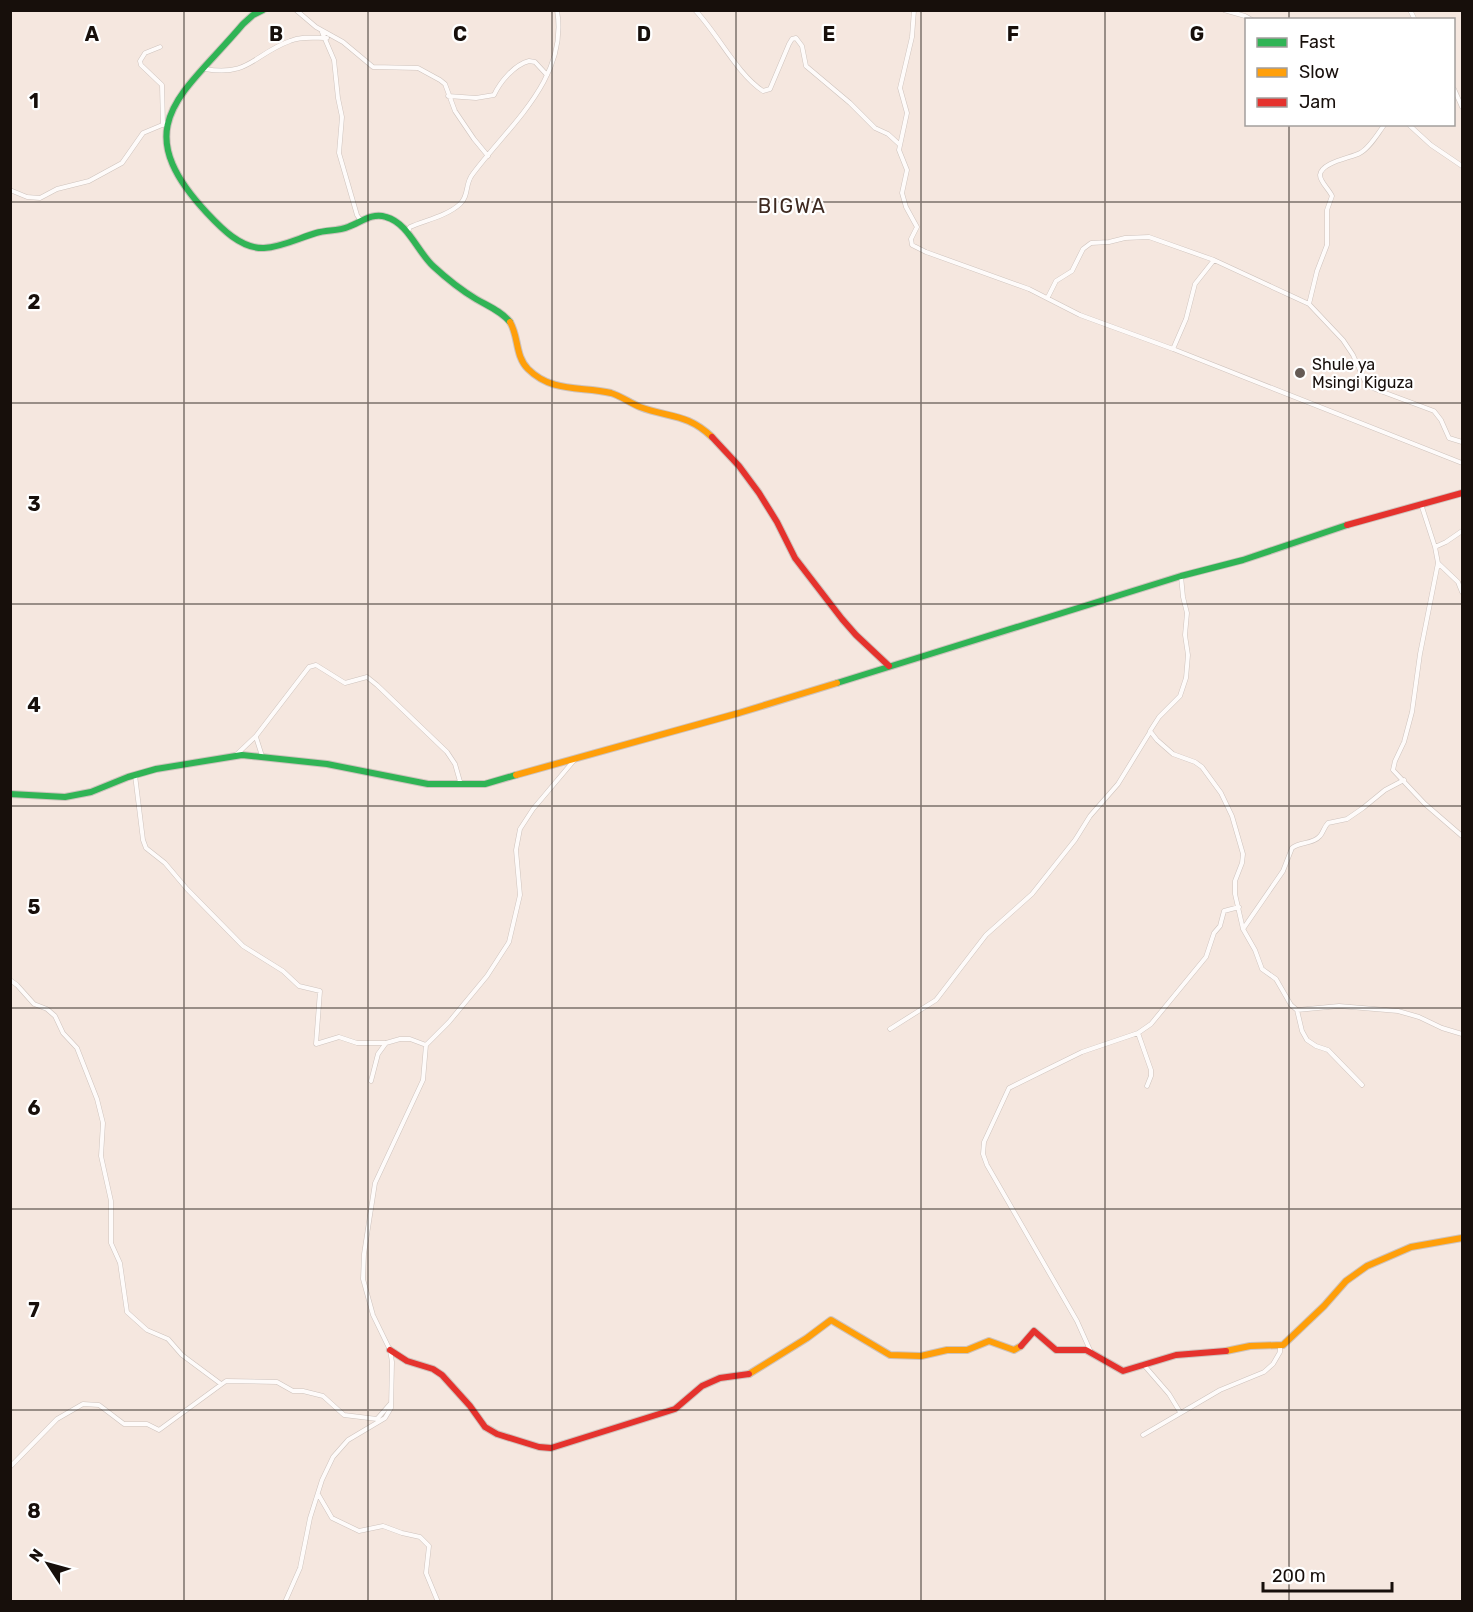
<svg xmlns="http://www.w3.org/2000/svg" width="1473" height="1612" viewBox="0 0 1473 1612" font-family="Rubik,sans-serif">
	<style>
		.lines { fill: none; stroke-linecap: round; stroke-linejoin: round }
		.street-casing { stroke: #cec3bd; stroke-width: 5 }
		.fast-casing { stroke: #cec3bd; stroke-width: 8 }
		.slow-casing { stroke: #cec3bd; stroke-width: 8 }
		.jam-casing { stroke: #cec3bd; stroke-width: 8 }
		.street { stroke: #fefbfa; stroke-width: 4 }
		.fast { stroke: #30b455; stroke-width: 6 }
		.slow { stroke: #ff9f0a; stroke-width: 6 }
		.jam { stroke: #e5322d; stroke-width: 6 }
		.grid { fill: none; stroke: #170f0b; stroke-width: 1.5; stroke-opacity: 0.55 }
		.poi-dot { fill: #655b55; stroke: #fff; stroke-width: 2 }
		.labels { text-anchor: middle; dominant-baseline: central; stroke-width: 4.5; stroke-linejoin: round; paint-order: stroke }
		.poi-label { font-size: 16px; fill: #170f0b; stroke: #fff; text-anchor: start }
		.quarter-label { font-size: 20px; letter-spacing: 1.5px; fill: #3f2b22; stroke: #fff }
		.grid-label { font-size: 20px; text-anchor: middle; font-weight: bold; fill: #170f0b; stroke: #fff; stroke-width: 4.5; stroke-linejoin: round; paint-order: stroke }
	</style>
	<rect width="100%" height="100%" fill="#f5e7df"/>
	<g class="lines">
		<!-- street casing -->
		<g class="street-casing">
			<path id="street" d="M296 10 316 27 343 42 373 67 418 68 440 80 445 84 455 111 474 139 488 156
				M695 10C718 34 737 74 763 91L770 89 789 44 792 39 796 38 802 46 806 66 850 103 875 128 888 134 899 144
				M914 10 912 37 900 88 907 113 899 150 907 170 902 193 906 207 917 227 911 239 912 245 926 252 1029 289 1080 315 1173 349 1462 463
				M1224 10 1245 16 1252 20
				M1410 10 1415 20
				M322 32 334 60 338 98 342 117 339 153 357 215 361 221
				M160 47 145 53 140 61 141 65 162 85 163 125
				M205 69C249 77 254 54 290 41 301 36 315 38 327 38
				M1454 89 1462 107
				M448 96 476 98 494 95C500 82 514 65 529 61L535 62 547 75
				M1385 124C1378 133 1370 148 1360 153 1351 158 1321 162 1320 175 1320 182 1329 189 1332 196L1327 210V245L1317 271 1309 304 1343 340 1353 355 1367 386 1434 411 1441 420 1449 438 1462 442
				M1408 124 1431 145 1462 166
				M10 190 27 197 40 198 57 189 89 181 122 163 143 133 167 123
				M407 233 410 227C426 220 447 216 460 204 469 196 465 184 472 175 508 126 569 79 557 10
				M1048 297 1056 281 1072 271 1083 249 1091 243 1109 242 1125 238 1149 237 1214 260 1309 304
				M1173 349 1186 319 1195 284 1214 260
				M1421 504 1435 547 1438 563 1420 654 1412 712 1404 742 1395 761 1393 770 1425 804 1462 836
				M1435 547 1446 542 1462 531
				M1438 563 1458 582 1462 592
				M1181 576 1183 597 1187 613 1185 635 1188 655 1186 678 1180 696 1159 717 1150 731 1157 740 1173 754 1195 762 1202 767 1221 793 1232 816 1243 854 1242 863 1235 881V894L1243 929 1255 950 1262 969 1276 979 1291 1005 1297 1010 1339 1006 1398 1011 1419 1017 1442 1028 1462 1034
				M256 737 262 756
				M236 755 256 736 309 667 316 665 345 683 367 677 377 685 447 752 455 764 461 785
				M135 775 143 840 146 848 165 863 187 889 243 946 283 971 299 986 320 991 316 1044 339 1037 357 1043H386L400 1039H410L426 1045
				M1243 929 1283 871 1292 848C1301 841 1312 845 1320 836 1323 833 1324 827 1328 823L1347 819 1363 808 1385 790 1404 780
				M10 980 17 985 34 1004 47 1009 55 1016 63 1033 77 1048 97 1099 103 1123 101 1156 111 1201V1243L120 1263 127 1312 147 1330 168 1339 182 1355 221 1384
				M1297 1010 1302 1031 1307 1040 1316 1046 1328 1050 1362 1085
				M890 1029 936 1000 986 935 1032 894 1075 840 1090 816 1118 784 1150 732
				M1138 1033 1151 1070V1076L1147 1086
				M371 1081 378 1054 386 1043
				M1090 1350 1077 1321 987 1165 983 1154 984 1142 1009 1088 1082 1052 1138 1033 1151 1024 1206 957 1214 933 1220 926 1224 911 1239 907
				M1143 1364 1169 1394 1180 1412
				M1143 1435 1220 1390 1264 1372 1273 1364 1280 1352V1346
				M10 1467 57 1419 83 1404 99 1405 124 1424H147L159 1430 226 1381 277 1382 293 1391H303L323 1396 344 1415 377 1419 391 1403
				M318 1494 332 1518 359 1531 383 1526 402 1533 420 1537 429 1546 426 1573 438 1602
				M285 1602 300 1568 310 1518 322 1480 333 1457 348 1440 385 1418 391 1408 392 1362 390 1350 373 1315 363 1279 364 1254 375 1183 423 1080 426 1045 449 1022 487 976 509 942 520 895 516 850 520 829 533 809 576 758"/>
		</g>
		<!-- fast casing -->
		<g class="fast-casing">
			<path id="fast" d="M263 10 253 15 243 24C183 95 125 125 207 213 221 228 241 249 264 248 282 247 299 238 316 233 327 230 338 231 348 227 360 223 372 212 386 217 408 223 417 251 433 266 446 278 461 290 476 299 488 306 501 311 510 322
				M837 683 1181 576 1243 560 1347 525
				M10 794 65 797 91 792 128 777 156 769 242 755 327 764 428 784H485L516 775"/>
		</g>
		<!-- slow casing -->
		<g class="slow-casing">
			<path id="slow" d="M510 322C519 337 515 356 528 369 552 393 581 386 611 393 621 396 630 403 640 407 669 418 687 413 712 437
				M516 775 739 713 837 683
				M1226 1351 1250 1346 1283 1345 1324 1306 1346 1281 1367 1266 1411 1247 1462 1238
				M749 1374 807 1338 831 1320 890 1355 921 1356 947 1350H967L989 1341 1014 1350 1021 1346"/>
		</g>
		<!-- jam casing -->
		<g class="jam-casing">
			<path id="jam" d="M712 437 739 466 759 493 777 522 795 558 842 619 856 635 889 666
				M1347 525 1462 493
				M1021 1346 1034 1331 1056 1350H1086L1123 1371 1176 1355 1226 1351
				M390 1350 407 1361 433 1369 442 1375 470 1406 485 1427 497 1434 539 1447 551 1448 675 1409 702 1386 720 1378 749 1374"/>
		</g>
		<!-- street -->
		<use href="#street" class="street"/>
		<!-- fast -->
		<use href="#fast" class="fast"/>
		<!-- slow -->
		<use href="#slow" class="slow"/>
		<!-- jam -->
		<use href="#jam" class="jam"/>
	</g>
	<!-- grid -->
	<path class="grid" d="M184 10V1602M368 10V1602M552 10V1602M736 10V1602M921 10V1602M1105 10V1602M1289 10V20M1289 124V1602M10 202H1462M10 403H1462M10 604H1462M10 806H1462M10 1008H1462M10 1209H1462M10 1410H1462"/>
	<!-- markers -->
	<circle class="poi-dot" cx="1300" cy="373" r="6"/>
	<g class="labels">
		<!-- poi labels -->
		<g class="poi-label">
			<text x="1312" y="364">Shule ya<tspan x="1312" dy="18">Msingi Kiguza</tspan></text>
		</g>
		<!-- quarter labels -->
		<g class="quarter-label">
			<text x="792" y="206">BIGWA</text>
		</g>
	</g>
	<g class="grid-label">
		<text x="92" y="41">A</text>
		<text x="276" y="41">B</text>
		<text x="460" y="41">C</text>
		<text x="644" y="41">D</text>
		<text x="829" y="41">E</text>
		<text x="1013" y="41">F</text>
		<text x="1197" y="41">G</text>
		<text x="34" y="108">1</text>
		<text x="34" y="309">2</text>
		<text x="34" y="511">3</text>
		<text x="34" y="712">4</text>
		<text x="34" y="914">5</text>
		<text x="34" y="1115">6</text>
		<text x="34" y="1317">7</text>
		<text x="34" y="1518">8</text>
	</g>
	<!-- border -->
	<rect width="1473" height="1612" fill="none" stroke="#170f0b" stroke-width="24"/>
	<!-- legend -->
	<rect x="1245" y="18" width="210" height="108" fill="#ffffff" stroke="#a29f9d" stroke-width="1.5"/>
	<rect x="1257" y="38" width="30" height="9" fill="#30b455" stroke="#a29f9d" stroke-width="1.5"/>
	<text x="1299" y="48" font-size="18" fill="#170f0b">Fast</text>
	<rect x="1257" y="68" width="30" height="9" fill="#ff9f0a" stroke="#a29f9d" stroke-width="1.5"/>
	<text x="1299" y="78" font-size="18" fill="#170f0b">Slow</text>
	<rect x="1257" y="98" width="30" height="9" fill="#e5322d" stroke="#a29f9d" stroke-width="1.5"/>
	<text x="1299" y="108" font-size="18" fill="#170f0b">Jam</text>
	<!-- north arrow -->
	<g transform="translate(48 1564) rotate(306)" stroke="#ffffff" stroke-width="4.5" paint-order="stroke">
	<path d="M0-4.5L10 22L0 15L-10 22Z" fill="#170f0b"/>
	<text y="-9" font-size="16" font-weight="bold" text-anchor="middle" fill="#170f0b">N</text>
	</g>
	<!-- scale -->
	<path d="M1263 1582v9h129v-9" fill="none" stroke="#170f0b" stroke-width="3"/>
	<text x="1272" y="1582" font-size="18" fill="#170f0b" stroke="#ffffff" stroke-width="4.5" paint-order="stroke">200 m</text>
</svg>
